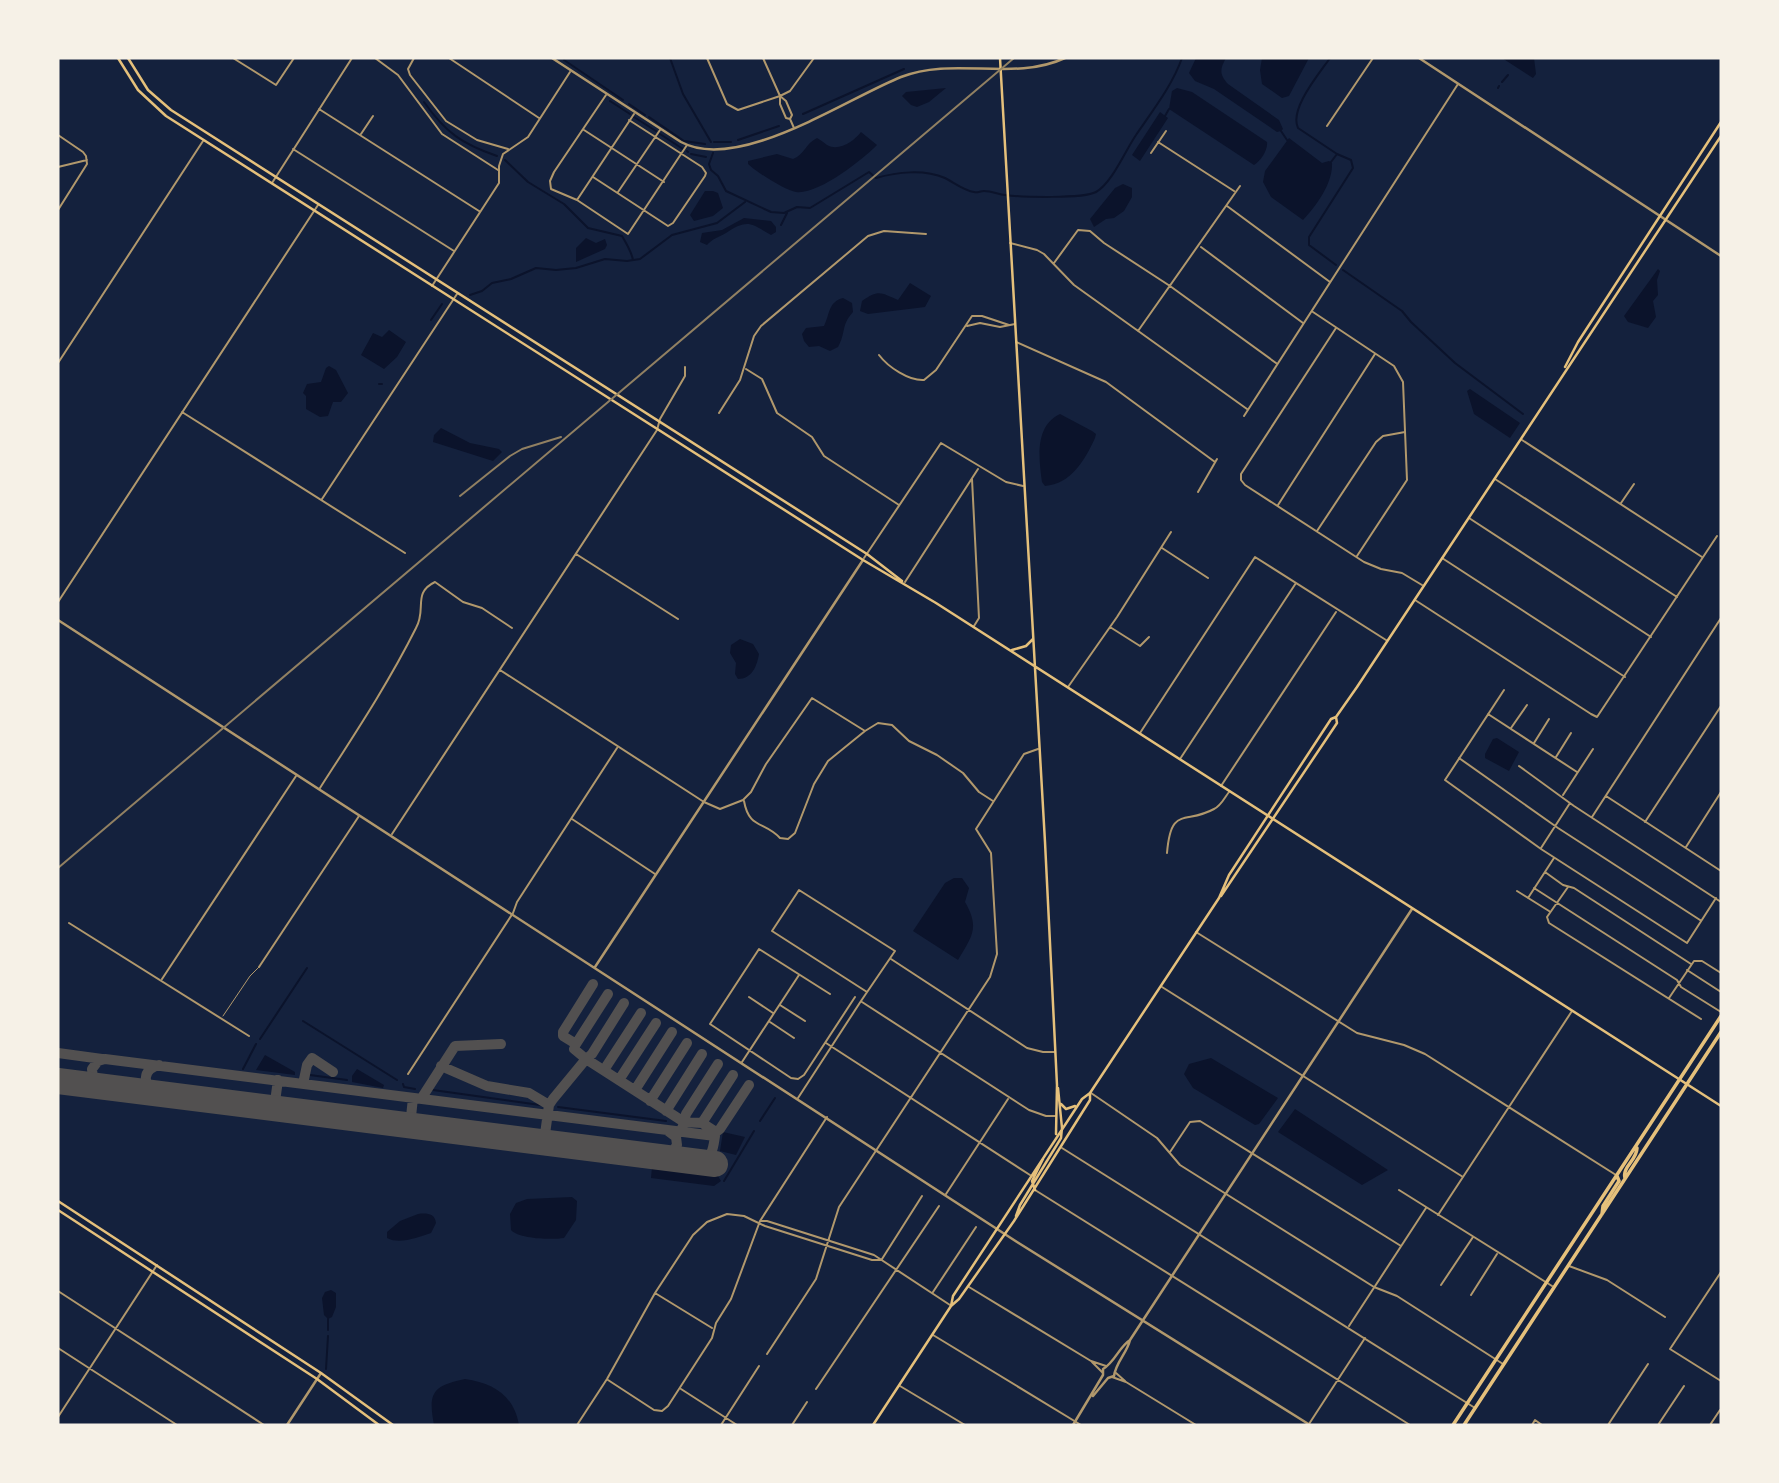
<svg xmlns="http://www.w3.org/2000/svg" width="1779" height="1483" viewBox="0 0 1779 1483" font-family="Manrope,sans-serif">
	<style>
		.water { fill: #0b132b }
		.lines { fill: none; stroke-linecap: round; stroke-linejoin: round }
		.stream { stroke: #0b132b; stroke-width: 2 }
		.taxiway { stroke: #525050; stroke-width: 10 }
		.runway { stroke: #525050; stroke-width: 26 }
		.service { stroke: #b1986c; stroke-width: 1 }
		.minor { stroke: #b1986c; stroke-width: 2 }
		.tertiary { stroke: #b1986c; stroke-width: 2.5 }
		.secondary { stroke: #e5c07b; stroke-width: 2.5 }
		.primary { stroke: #e5c07b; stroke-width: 3.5 }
		.rail { stroke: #918062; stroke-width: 2 }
	</style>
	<rect width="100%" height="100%" fill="#14213d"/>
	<!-- water -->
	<path class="water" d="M1196 58H1226C1220 69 1219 74 1228 84L1279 120 1283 129 1281 131 1277 132 1214 89 1195 81 1189 73Z
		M1262 58H1309L1289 96 1282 98 1262 84 1260 70Z
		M1502 58H1534L1536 74 1533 78Z
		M946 88 929 102 917 107 911 105 902 96 906 92Z
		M1177 88 1192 92 1267 142C1268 150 1261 161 1254 165L1169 109 1172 91Z
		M1160 112 1168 118 1140 161 1132 155Z
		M861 132 877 145C862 160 818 195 796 192 786 191 755 171 748 164V161L777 154 793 159C805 154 805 144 817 138 821 140 824 143 827 145 839 152 854 141 861 132Z
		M1289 138 1322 163 1329 161 1332 163C1333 183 1317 205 1303 220L1271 197 1263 182 1265 171Z
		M1123 184 1132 188V197L1124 211 1114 218 1106 219 1094 227 1090 219 1115 188Z
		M705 191H713L718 193 723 208 713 216 694 221 690 215Z
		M744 218 771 221 776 227V232L771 235C750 223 748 219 726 233 719 237 712 239 707 245L700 242 702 233 722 230Z
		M586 238 596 243 605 239 607 245 605 249 576 262V248Z
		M1658 269 1660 271 1657 280 1658 295 1653 301 1656 317 1648 328 1628 322 1624 316Z
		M910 283 931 296 925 307 868 314 860 311 862 301C879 289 881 293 898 300Z
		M843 298 852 303 853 312C841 325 846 333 838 347L830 351 819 346 809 347 804 341 802 334 806 328 824 326C830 314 828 302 843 298Z
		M389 330 406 342 397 357 384 369 361 355 373 333 382 337Z
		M329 366 336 370 348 393 341 402H333L328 416 320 417 306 409V396L303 393 307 384 321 382 326 368Z
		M1470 389 1520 423 1510 438 1474 414 1467 391Z
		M1060 414 1092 431 1096 434 1095 438C1085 460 1071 484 1045 486L1042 482C1039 460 1034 426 1060 414Z
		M441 428 470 443 499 449 502 452 493 461 433 442 434 435Z
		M740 639 753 644 759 654C757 666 752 679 738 679L735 674 736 663 730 653 731 645Z
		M1497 738 1519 752 1509 771 1485 758V754L1493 739Z
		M954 878H962L969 888 965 902C980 928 972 936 958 960L913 931 945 883Z
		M265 1055 295 1072V1075L256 1070Z
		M1211 1058 1278 1098 1259 1124 1255 1125 1193 1088 1184 1074 1189 1064Z
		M357 1069 384 1085 383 1088 352 1082V1076Z
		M1295 1109 1388 1170 1362 1185 1278 1132Z
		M723 1132 745 1137 736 1155 720 1151Z
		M652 1167 718 1176 721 1181 714 1186 651 1178Z
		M572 1197 577 1201 576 1220 564 1238C552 1240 519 1239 511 1230L510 1214 516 1203 527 1199Z
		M418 1214C426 1213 435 1213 436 1223L431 1233C418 1237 400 1245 387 1238V1232L400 1221Z
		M331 1290 336 1293V1307L332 1317 328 1319 324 1315 322 1298 325 1292Z
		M465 1379C494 1383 514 1396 519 1425H434C428 1393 432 1386 465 1379Z"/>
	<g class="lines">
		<!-- stream -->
		<path class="stream" d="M670 58 683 94 711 142
			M1330 58C1319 74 1289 109 1298 128L1337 154 1331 162
			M564 60 623 100
			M1502 82 1508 75
			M1498 88 1499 86
			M610 101 630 114
			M424 102C446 133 462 144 497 156
			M629 104 645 115
			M803 114 904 69
			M1165 116 1169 109
			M634 117 656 131
			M649 117 684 141 705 144
			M1281 131 1287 140
			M660 134 683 149
			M738 140 779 126
			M714 142H731
			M687 151 688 152
			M713 153 709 164 711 170 718 176 726 191 771 212 784 213 797 207 810 208 869 172 876 178C897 172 924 169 945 178 953 182 965 191 974 192 978 193 980 191 984 191 991 191 998 194 1005 195 1021 197 1083 199 1096 192 1112 183 1125 151 1136 135 1153 110 1172 86 1182 58
			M691 154 706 157
			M505 160 528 182 564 204 588 228 622 236C625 241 632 254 633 260
			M781 225 787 213
			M1336 265 1309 245V237L1353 168 1351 160 1337 154
			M1343 270 1402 311 1411 322 1455 363 1523 414
			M470 295 482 291 492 283 511 279 536 268 556 270 576 268 605 259 627 261 640 259 672 235 717 223 745 202
			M431 320 442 304
			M379 384H382
			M303 1021 397 1080
			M260 1039 307 968
			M243 1069 256 1044
			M310 1075 347 1080
			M403 1084 404 1087 415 1089
			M433 1090 540 1105
			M558 1107 666 1121
			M760 1121 775 1098
			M724 1181 754 1131
			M328 1319V1330
			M326 1369 328 1336"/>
		<!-- taxiway -->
		<path class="taxiway" d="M593 984 563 1032V1036L576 1044 574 1049 586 1059 592 1054 624 1003
			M576 1044 608 994
			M58 1053 102 1059
			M718 1064 686 1114 684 1122 702 1123 733 1075
			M441 1066 487 1086 529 1093 549 1105
			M604 1070 641 1013
			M619 1080 656 1023
			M303 1084 307 1065 312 1058 333 1072
			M100 1086 93 1079 92 1069 98 1061 105 1059 715 1136C713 1149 713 1158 698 1162
			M635 1090 672 1032
			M156 1093C142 1084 142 1070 159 1065
			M421 1099 455 1046 501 1044
			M650 1101 687 1043
			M274 1109 278 1080
			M666 1111 702 1054
			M702 1123 716 1132 720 1129 749 1085
			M410 1126 413 1098
			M533 1141 545 1134 549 1105 553 1099 586 1059 684 1122 681 1132
			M662 1158 670 1155 677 1145 676 1137 668 1131"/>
		<!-- runway -->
		<path class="runway" d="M58 1081 715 1164"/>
		<!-- service -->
		<path class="service" d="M223 1016 250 976 259 967"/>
		<!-- minor -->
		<path class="minor" d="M233 58 276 85 294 58
			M375 58 398 75 442 134 498 170
			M414 58 408 69 410 75 446 121 477 140 508 149
			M449 58 539 118
			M707 58 727 104 738 110 780 96 790 91 814 58
			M763 58 780 96 786 101 792 115 790 119
			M606 95 554 172 550 181 551 189 577 200 628 234 687 145
			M780 98V104L786 118 790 119 794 128
			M319 109 479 211
			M1327 126 1373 58
			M584 130 664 182
			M361 134 373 116
			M58 135 83 152 86 156 87 164 58 210
			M1158 142 1234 191
			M293 149 454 251
			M1151 153 1166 131
			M58 167 87 160
			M593 177 668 226 673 223 705 176 706 173 702 167 629 120
			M272 183 352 58
			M618 192 660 130
			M577 200 634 114
			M1227 206 1330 282
			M1010 243 1037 250 1044 254 1074 285 1247 409
			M1201 247 1303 323
			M1054 263 1078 230 1090 231 1104 243 1170 286 1276 363
			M432 286 499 183V166L503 154 528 137 570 72
			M1313 312 1394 366 1403 382 1407 480 1357 556
			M967 326 980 323 1000 327 1015 324
			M1336 328 1241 474V480L1245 485 1364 562 1381 569 1402 573 1422 585
			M1138 331 1240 186
			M1016 342 1106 382 1215 462
			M879 355C888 367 909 381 924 380L936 370 972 316H982L1009 325
			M58 363 203 141
			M746 369 762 379 777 413 812 437 824 456 899 505
			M182 412 405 553
			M719 413 740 380 754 336 761 326 868 236 884 231 926 234
			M1244 416 1458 84
			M1522 440 1702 557
			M972 479 979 618 974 626
			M1495 479 1677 597
			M1198 492 1217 459
			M322 499 457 294
			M1621 503 1634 484
			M1278 505 1375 354
			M1469 518 1651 637
			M1317 531 1376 442 1383 436 1405 432
			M1162 548 1208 578
			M576 554 678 619
			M864 558 941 443 1006 482 1023 486
			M1442 558 1625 677
			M905 582 978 469
			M1415 600 1591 714 1597 717 1717 536
			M58 602 318 205
			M1110 627 1140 646 1149 637
			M500 670 704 802 720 809 743 800 751 792 766 764 812 698 865 731
			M1068 687 1117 617 1171 532
			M1504 690 1445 780 1541 849 1687 943 1716 898
			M1488 714 1577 772
			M1511 728 1527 705
			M1140 733 1255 557 1386 640
			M1534 743 1549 719
			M1556 757 1571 733
			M1459 758 1558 828 1700 920
			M1180 759 1296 583
			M1519 766 1574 806 1721 902
			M1221 786 1336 612
			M320 788C354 735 388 684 416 628 427 609 412 593 435 582L463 602 482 608 512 628
			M1563 795 1593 749
			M1606 796 1721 871
			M744 801C749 829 764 821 780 838L788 839 795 833 814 784 828 761 865 731 878 723 892 725 909 741 937 755 963 773 979 792 993 801
			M1592 817 1721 618
			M572 819 655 874
			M1645 822 1721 706
			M392 834 657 430 660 419 685 376V367
			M1686 847 1721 792
			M1541 848 1570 803
			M1167 853C1171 805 1185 825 1214 809 1221 806 1225 797 1229 792
			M1545 872 1563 885 1574 888 1691 964
			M1568 887 1547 917 1549 923 1701 1019
			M1534 888 1677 980 1681 987 1721 1012
			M1517 891 1549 911
			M1528 898 1554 858
			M69 923 249 1036
			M1196 932 1357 1033 1404 1045 1425 1054 1616 1175
			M891 959 1027 1048 1043 1052H1054
			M259 967 359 816
			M1687 970 1721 992
			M162 979 296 776
			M1162 987 1463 1177
			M830 994 759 949 710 1024 791 1078 798 1079 804 1075 855 997
			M749 997 773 1013
			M1669 998 1694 961H1702L1721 973
			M862 1002 1029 1110 1046 1116H1055
			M780 1005 805 1021
			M770 1022 794 1038
			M826 1043 1030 1175
			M742 1062 799 975
			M408 1074 513 913 517 902 617 748
			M1091 1093 1157 1138 1180 1165 1374 1287 1397 1296 1503 1364
			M798 1098 861 1001 895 951 799 890 772 931 867 992
			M1062 1148 1475 1408
			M1170 1152 1190 1122 1200 1121 1401 1246
			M1035 1190 1410 1425
			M1399 1190 1552 1286
			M946 1194 1008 1099
			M1438 1215 1572 1011
			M760 1221H767L874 1255 950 1305
			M882 1259 922 1196
			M1569 1266 1607 1280 1665 1317
			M1721 1272 1670 1349 1721 1381
			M1441 1285 1473 1237
			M969 1287 1091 1361 1106 1366
			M58 1291 264 1425
			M933 1292 976 1227
			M655 1293 712 1328
			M1471 1295 1497 1254
			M1349 1326 1426 1208
			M933 1335 1081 1425
			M58 1348 177 1425
			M767 1354 816 1279 839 1207 990 977 997 954 991 853 976 829 1024 754 1038 749
			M1092 1362 1102 1372
			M1116 1373 1125 1381
			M1112 1377 1126 1382 1196 1425
			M608 1380 654 1410 662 1411 668 1406 712 1338 716 1323 731 1299 760 1221 827 1117
			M900 1386 965 1425
			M681 1389 737 1425
			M816 1389 939 1206
			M58 1417 157 1265
			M1309 1424 1365 1338
			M577 1425 607 1379 655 1293 693 1235 707 1222 727 1214 744 1216 765 1226 872 1260H881
			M721 1425 759 1366
			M792 1425 807 1402
			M1532 1425 1535 1420 1542 1425
			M1608 1425 1648 1364
			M1658 1425 1684 1386
			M1710 1425 1720 1410"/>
		<!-- tertiary -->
		<path class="tertiary" d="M552 58 681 142C738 173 846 99 901 77 954 56 1013 82 1065 58
			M1419 58 1721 256
			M58 620 1017 1242 1310 1425
			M595 967 863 560
			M1093 1396 1108 1378 1114 1376C1116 1362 1127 1353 1130 1340
			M287 1425 321 1373
			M1073 1425 1103 1375V1369C1115 1362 1119 1347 1130 1340L1412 909"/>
		<!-- secondary -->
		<path class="secondary" d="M118 58 138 90 166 116 863 560 936 603 1721 1106
			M128 58 148 90 171 110 867 554 902 581
			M1000 58 1045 842 1057 1085 1056 1134
			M1565 367 1578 342 1721 122
			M1012 650 1026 646 1033 639
			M1221 896 1327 738 1337 723 1336 717
			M1061 1104 1066 1109 1075 1106
			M1035 1190 1032 1181 1043 1159
			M58 1201 321 1373 393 1425
			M58 1210 317 1379 379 1425
			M1016 1216 1020 1205 1061 1138 1062 1128 1058 1088
			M951 1306 953 1296 1082 1099 1090 1093 1219 898 1229 875 1331 719 1336 717 1357 687 1721 136
			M873 1425 951 1306 959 1299 1014 1221 1090 1100V1093"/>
		<!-- primary -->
		<path class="primary" d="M1625 1178C1622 1167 1637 1160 1637 1148
			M1602 1214 1603 1206 1619 1181 1617 1176
			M1453 1425 1721 1016
			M1464 1425 1721 1032"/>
		<!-- rail -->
		<path class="rail" d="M460 496 510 456 522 449 561 437
			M58 868 1014 58"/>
	</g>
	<!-- border -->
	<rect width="1779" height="1483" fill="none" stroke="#f6f1e7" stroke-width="119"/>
</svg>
